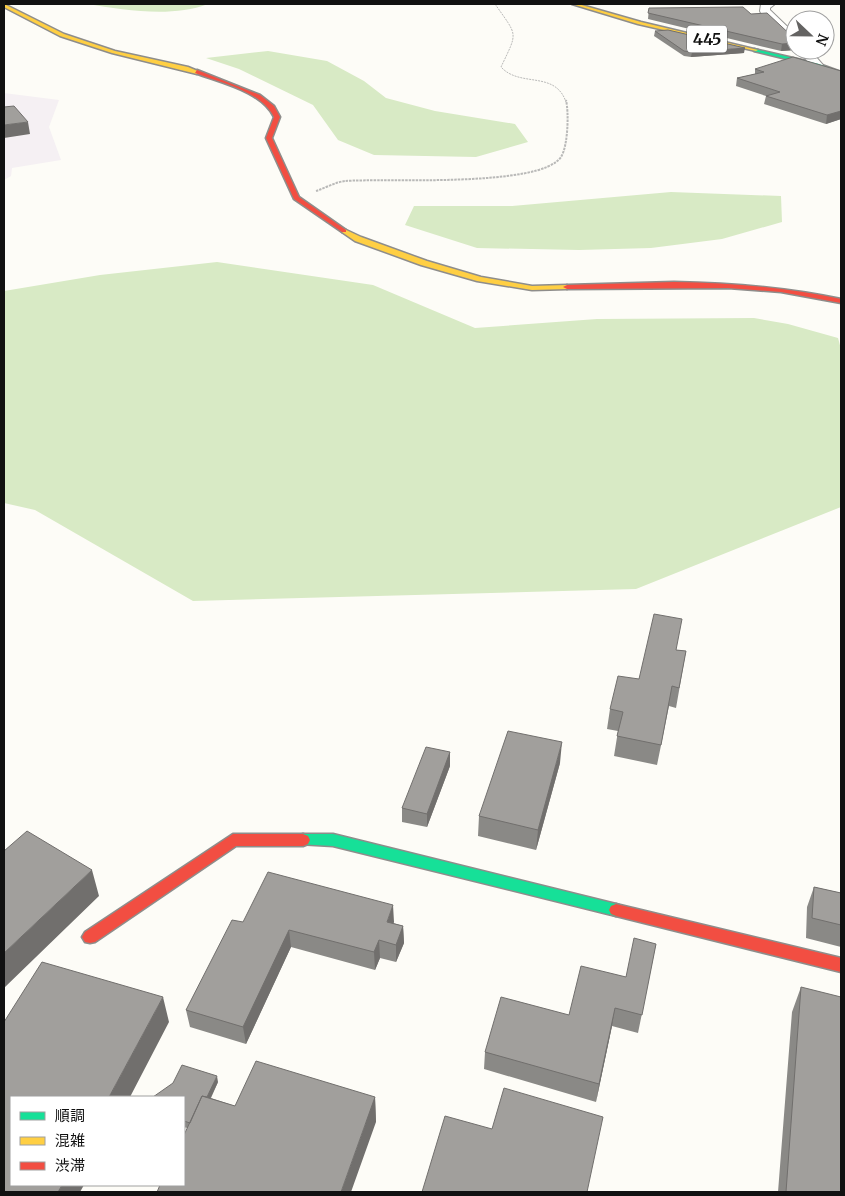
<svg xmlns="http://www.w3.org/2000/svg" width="845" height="1196" viewBox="0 0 845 1196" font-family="Merriweather,'Noto Sans JP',serif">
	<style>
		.industrial { fill: #f5f0f3 }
		.forest { fill: #d8eac5 }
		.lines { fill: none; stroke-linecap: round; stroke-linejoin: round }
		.street-casing { stroke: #979795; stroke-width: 2 }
		.fast-casing { stroke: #8e8d8b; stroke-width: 3 }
		.slow-casing { stroke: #8e8d8b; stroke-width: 3 }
		.jam-casing { stroke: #8e8d8b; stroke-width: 3 }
		.path-far1 { stroke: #b9b9b8; stroke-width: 1; stroke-dasharray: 2 1; stroke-linecap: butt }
		.path { stroke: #b9b9b8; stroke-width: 2; stroke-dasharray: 2.5 1; stroke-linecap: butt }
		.street { fill: #fffffe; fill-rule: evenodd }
		.fast { fill: #16e098; fill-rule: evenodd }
		.slow { fill: #ffcf43; fill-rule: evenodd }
		.jam { fill: #f24e42; fill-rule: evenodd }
		.wall { fill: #8a8986 }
		.shaded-wall { fill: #716f6d }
		.building { fill: #a19f9c; stroke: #716f6d }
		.labels { text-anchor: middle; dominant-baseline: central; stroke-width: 5; stroke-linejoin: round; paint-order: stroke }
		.shield { fill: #fff; stroke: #585858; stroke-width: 1 }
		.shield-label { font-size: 16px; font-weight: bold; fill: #111 }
	</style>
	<rect width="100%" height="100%" fill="#fdfcf7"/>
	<!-- industrial -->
	<path class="industrial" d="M4 93 59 100 49 127 61 160 12 168 11 176 4 180Z"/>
	<!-- forest -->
	<path class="forest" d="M87 4H208C171 18 125 10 87 4Z
		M268 51 327 61 364 81 386 98 435 111 515 124 528 142 476 157 374 155 338 140 313 105 239 69 206 58Z
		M671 192 781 196 782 222 722 239 651 248 579 250 477 248 405 225 414 206H512Z
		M217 262 373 285 475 328 597 319 754 318 788 324 838 338 841 349V507L636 589 193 601 35 510 4 503V291L100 275Z"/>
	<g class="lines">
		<!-- street casing -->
		<g class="street-casing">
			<path id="street" d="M761 4H775L770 8V10L795 34V44L791 42 761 13 760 11Z
				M798 50H810L823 65 817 69 813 68Z"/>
		</g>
		<!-- fast casing -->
		<g class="fast-casing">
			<path id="fast" d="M754 49 819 64 841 72V75L815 66 754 51Z
				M303 834H333L616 904 621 906 623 910 621 914 616 916 333 846 298 844 296 840 298 836Z"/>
		</g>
		<!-- slow casing -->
		<g class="slow-casing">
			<path id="slow" d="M4 4 64 34 115 51 188 67 200 72 197 74 112 53 60 36 4 7Z
				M572 4H578L641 22 758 50 756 51 638 24Z
				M344 229 361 237 427 261 481 277 532 286 567 285 571 287 567 289 532 290 477 281 421 265 355 241 342 232V230Z"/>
		</g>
		<!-- jam casing -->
		<g class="jam-casing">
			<path id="jam" d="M197 70 260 95 274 106 280 117 272 138 299 197 346 230V232H342L294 199 266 138 274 117C261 91 221 83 195 73Z
				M674 282C731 283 785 287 841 299V303L781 292 728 288 567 289 563 287 567 285Z
				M233 834H303L308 836 310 840 308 844 303 846H236L95 942 90 943 85 942 82 937 85 932Z
				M616 904 841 958V972L616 916 611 914 609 910 611 906Z"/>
		</g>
		<!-- path-far1 -->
		<path class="path-far1" d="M495 4C518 37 518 31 501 67 520 88 555 70 566 102"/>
		<!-- path -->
		<path class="path" d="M316 191C325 188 336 182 345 181 384 178 540 188 561 157 568 146 569 113 566 100"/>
		<!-- street -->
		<use href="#street" class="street"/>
		<!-- fast -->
		<use href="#fast" class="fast"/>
		<!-- slow -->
		<use href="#slow" class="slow"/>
		<!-- jam -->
		<use href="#jam" class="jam"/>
	</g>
	<!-- wall -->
	<path class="wall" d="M649 8 751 14 795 43V50L781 51 648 19Z
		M791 20H795V32L789 26Z
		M655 31 744 53 691 57 684 56 654 36Z
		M755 69 841 71V119L826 124 764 104 766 96 736 86 737 78 755 74Z
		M676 650 686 651 676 708 669 706 657 765 614 756 618 731 607 729 610 709 639 679Z
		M450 752V766L427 827 402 822V808Z
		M560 763 536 850 478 836 479 816Z
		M814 887 841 893V947L806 938 807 907Z
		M243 922H394L393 923 403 926 404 943 396 962 380 958 375 970 291 947 246 1044 190 1027 186 1010Z
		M656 944 638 1033 612 1026 596 1102 484 1069 485 1052 569 1015 626 977Z
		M801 987 841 1192H778L792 1012Z
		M218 1082 211 1098 235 1106 375 1097 376 1122 187 1128 184 1127V1097Z"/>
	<!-- shaded-wall -->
	<path class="shaded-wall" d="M795 43V50L781 51 782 44Z
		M745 48 744 53 691 57 692 52Z
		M841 111V119L826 124 827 115Z
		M28 122 30 134 4 138V125Z
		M562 742 560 763 536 850 538 830Z
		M450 752V766L427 827V814Z
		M92 870 99 896 4 988V953Z
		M393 905 394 922 387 939V922Z
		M403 926 404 943 396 962V945Z
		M289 930 291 947 246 1044 243 1027Z
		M379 940 380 958 375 970 374 952Z
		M163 997 169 1022 130 1097H109Z
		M615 1008 612 1026 596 1102 599 1084Z
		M217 1076 218 1082 195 1131 194 1124Z
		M375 1097 376 1122 351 1192H341Z
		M62 1185H84L80 1192H58Z"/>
	<!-- building -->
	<path class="building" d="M743 7 751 14 767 13 795 39V43L782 44 648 13 649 8Z
		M791 20H803H795V24Z
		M668 30 745 48 692 52 684 51 655 31Z
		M793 57 841 71V111L827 115 766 96 780 92 737 78 764 72 755 69Z
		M14 106 28 122 4 125V107Z
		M654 614 682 619 676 650 686 651 679 688 672 686 661 745 617 736 623 712 610 709 618 676 639 679Z
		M508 731 562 742 538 830 479 816Z
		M426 747 450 752 427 814 402 808Z
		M27 831 92 870 4 953V851Z
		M268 872 393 905 387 922 403 926 396 945 379 940 374 952 289 930 243 1027 186 1010 232 920 243 922Z
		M814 887 841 893V925L812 918Z
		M634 938 656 944 642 1015 615 1008 599 1084 485 1052 501 997 569 1015 581 966 626 977Z
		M42 962 163 997 109 1097H11V1185H62L58 1192H4V1022Z
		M801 987 841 997V1192H786Z
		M256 1061 375 1097 341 1192H157L160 1185H184V1135L202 1096 235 1106Z
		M182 1065 217 1076 207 1097 202 1096 190 1123 184 1121V1097H153L173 1083Z
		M504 1088 603 1117 587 1192H422L445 1116 492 1129Z"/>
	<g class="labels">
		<!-- shield labels -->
		<rect class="shield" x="687" y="25.5" width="40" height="27" rx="4"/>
		<g class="shield-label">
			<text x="707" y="39">445</text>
		</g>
	</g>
	<!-- border -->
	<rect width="845" height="1196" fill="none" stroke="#111111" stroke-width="10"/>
	<!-- legend -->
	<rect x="10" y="1096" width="175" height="90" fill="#ffffff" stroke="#a0a0a0"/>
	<rect x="20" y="1112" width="25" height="8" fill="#16e098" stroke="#a0a0a0"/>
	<text x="55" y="1121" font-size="15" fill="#111111">順調</text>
	<rect x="20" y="1137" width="25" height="8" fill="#ffcf43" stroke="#a0a0a0"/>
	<text x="55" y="1146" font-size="15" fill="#111111">混雑</text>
	<rect x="20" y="1162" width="25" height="8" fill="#f24e42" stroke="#a0a0a0"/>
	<text x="55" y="1171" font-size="15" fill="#111111">渋滞</text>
	<!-- north arrow -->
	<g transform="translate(810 35) rotate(112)"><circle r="24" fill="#ffffff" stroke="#a0a0a0"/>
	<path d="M0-4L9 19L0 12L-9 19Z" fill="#646362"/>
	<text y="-8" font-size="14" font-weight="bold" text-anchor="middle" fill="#111111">N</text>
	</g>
</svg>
